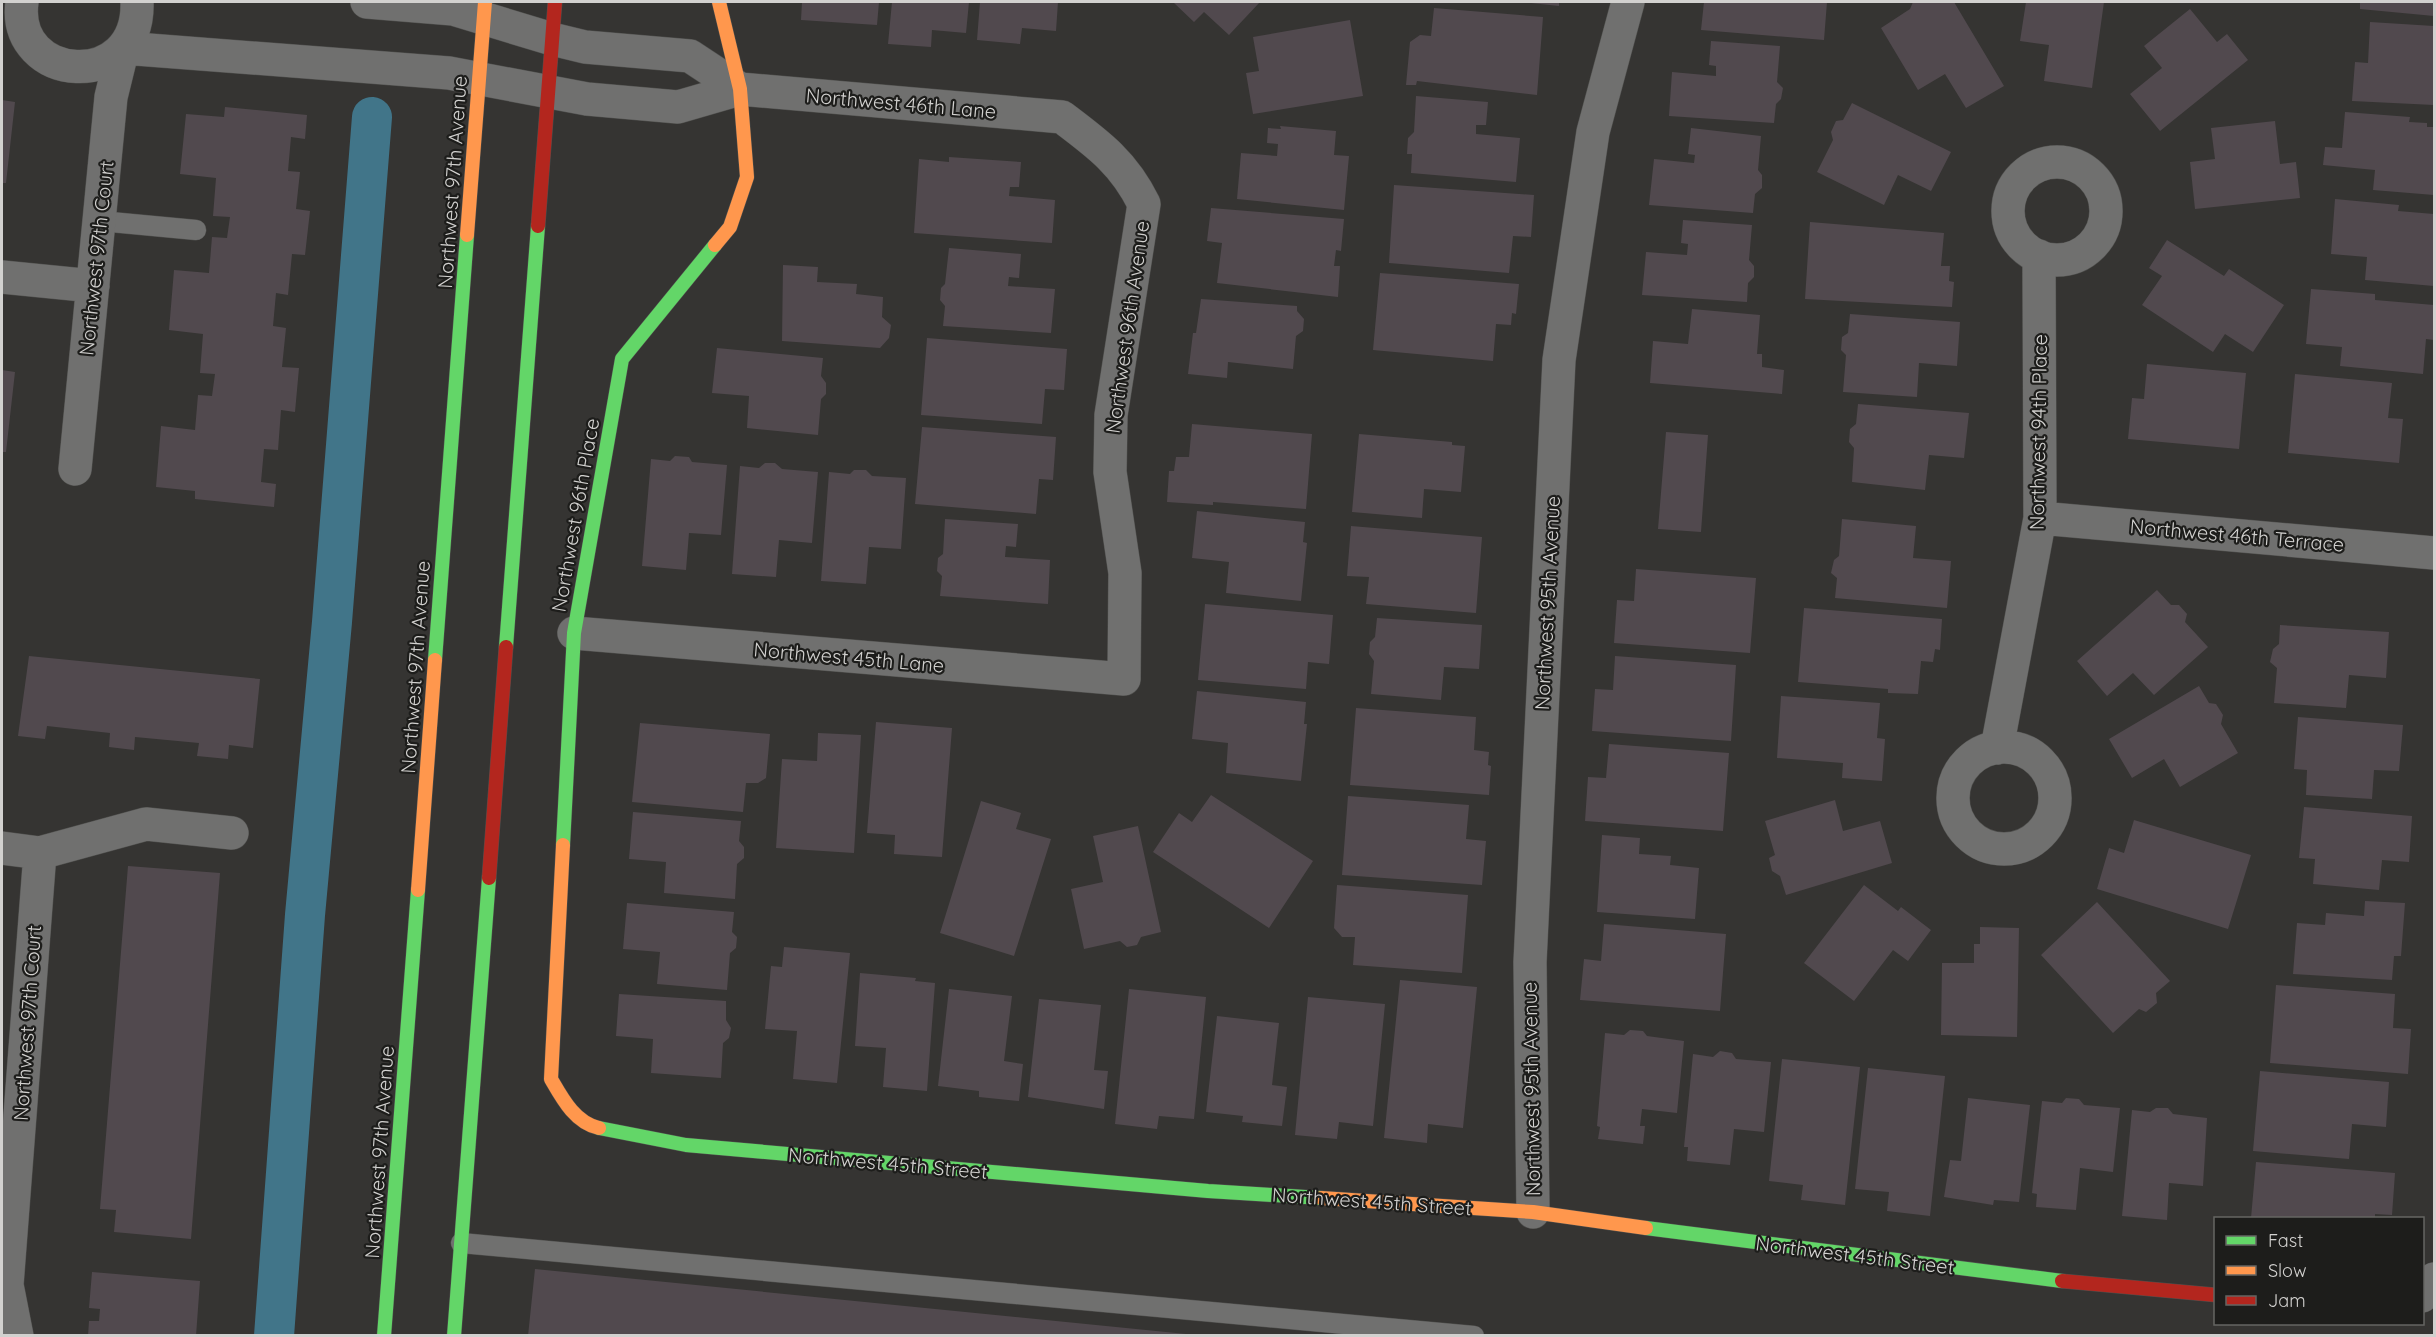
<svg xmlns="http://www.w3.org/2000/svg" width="2436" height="1337" viewBox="0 0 2436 1337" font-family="Quicksand,sans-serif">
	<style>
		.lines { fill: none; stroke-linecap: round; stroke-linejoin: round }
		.canal { stroke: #417589; stroke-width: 40 }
		.building { fill: #51494e }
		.lane-casing { stroke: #50504e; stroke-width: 21 }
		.street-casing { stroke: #50504e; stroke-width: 34 }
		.fast-casing { stroke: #50504e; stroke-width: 15 }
		.slow-casing { stroke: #50504e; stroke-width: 15 }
		.jam-casing { stroke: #50504e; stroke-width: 15 }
		.lane { stroke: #70706f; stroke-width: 20 }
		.street { stroke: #70706f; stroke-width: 33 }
		.fast { stroke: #63d668; stroke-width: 14 }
		.slow { stroke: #ff974d; stroke-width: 14 }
		.jam { stroke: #b3261e; stroke-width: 14 }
		.labels { text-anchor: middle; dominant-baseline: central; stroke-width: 4.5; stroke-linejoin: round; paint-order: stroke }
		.street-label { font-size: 20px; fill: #d2d1cf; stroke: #1d1d1b }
	</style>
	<rect width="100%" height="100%" fill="#353432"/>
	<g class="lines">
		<!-- canal -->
		<path class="canal" d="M274 1336 305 915 332 622 372 117"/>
	</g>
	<!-- building -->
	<path class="building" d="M802 2H879L877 25 801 20Z
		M892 2H969L966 33 932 30 931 47 888 44Z
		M980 2H1058L1056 31 1022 28 1020 44 977 40Z
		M1173 2H1260L1229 35 1204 12 1194 22Z
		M1522 2H1559V6Z
		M1704 2H1827L1824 40 1701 30Z
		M1913 2H1954L2004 86 1966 108 1945 74 1918 90 1881 28 1910 9Z
		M2026 2H2104L2092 88 2044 81 2049 45 2020 41Z
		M2360 2H2434V16L2360 9Z
		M1434 8 1543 17 1537 95 1417 81 1416 85H1406L1410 42 1420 35 1431 36Z
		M2190 9 2217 42 2227 34 2248 60 2160 131 2130 94 2162 68 2144 46Z
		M1350 20 1363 96 1253 114 1246 73 1259 71 1253 37Z
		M2370 22 2434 26V105L2352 101 2355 62 2368 63Z
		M1711 41 1780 46 1777 82 1783 88 1781 99 1776 104 1774 123 1669 116 1672 72 1716 76V66L1709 65Z
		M1416 96 1488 102 1486 125H1476V134L1520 138 1516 182 1411 173 1412 154H1407L1408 138 1414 132Z
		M2 100 15 102 6 183H2Z
		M1852 103 1951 152 1931 191 1898 175 1884 205 1817 172 1833 140 1831 132 1836 121 1843 120Z
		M225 107 307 115 305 139 291 137 288 171 300 172 296 209 310 211 305 255 292 254 288 295 276 293 273 326 286 328 282 367 299 368 295 412 281 410 278 450 264 449 261 482 276 484 274 507 195 499V491L156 487 161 426 195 430 198 395 212 396 215 374 200 373 203 334 169 330 174 270 209 273 212 237 227 238 230 217 213 216 216 178 180 174 186 114 224 117Z
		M2345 112 2410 117 2409 122 2427 123V127H2434V195L2373 190 2375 170 2323 165 2325 147 2342 148Z
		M2275 121 2280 164 2296 162 2300 198 2195 209 2190 162 2215 159 2211 128Z
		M1280 126 1336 131 1334 155 1349 156 1344 210 1237 199 1241 153 1277 156 1278 144 1267 143 1268 128 1281 129Z
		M1691 128 1761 136 1758 170 1762 175V188L1755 194 1753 213 1649 205 1654 159 1694 163 1695 155 1688 154Z
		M949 157 1021 162 1019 187H1010L1009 196 1055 200 1052 243 914 233 919 159 949 162Z
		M1394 185 1534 195 1531 237 1513 236 1509 273 1389 263Z
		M2335 199 2399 205 2398 211 2434 214V286L2365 280 2367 257 2331 254Z
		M1211 208 1344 219 1341 251 1336 250 1334 266H1340L1338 297 1217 283 1222 243 1207 241Z
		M1683 220 1752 225 1749 260 1754 266V277L1748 283 1747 302 1642 295 1646 252 1687 255 1688 244 1681 243Z
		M1810 222 1944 233 1941 266H1950L1949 281 1954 282 1952 307 1805 299Z
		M2167 240 2224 276 2229 269 2284 305 2253 352 2225 334 2213 352 2142 305 2162 276 2149 268Z
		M949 248 1021 254 1019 278 1009 277 1008 286 1055 289 1051 333 943 326 945 306 940 300 941 288 945 284Z
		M783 265 818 267 817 282 857 284 856 294 883 297 882 317 891 325 889 338 880 348 782 341Z
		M1380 273 1519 284 1516 314 1512 313 1511 325 1496 324 1493 361 1373 350Z
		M2311 289 2375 294V300L2434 305V340L2426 339 2423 374 2340 366 2342 347 2306 344Z
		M1201 299 1297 306V311L1304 319 1303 331 1296 336 1293 369 1228 362 1227 378 1188 374 1193 333H1196Z
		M1692 309 1760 315 1757 354H1762V367L1784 370 1782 394 1650 383 1653 341 1688 344Z
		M1850 314 1960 322 1957 366 1919 363 1917 397 1843 392 1846 355 1841 350 1842 337 1848 333Z
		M927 338 1067 349 1064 390 1045 389 1042 424 921 415Z
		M717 348 823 358 821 376 826 383V394L821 399 818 435 747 428 749 396 712 393Z
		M2147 364 2246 373 2239 449 2128 439 2132 398 2144 399Z
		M2 370 15 372 6 452H2Z
		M2295 374 2392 383 2388 418 2403 419 2399 463 2288 453Z
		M1858 404 1969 413 1964 458 1929 455 1925 490 1852 482 1854 448 1849 442 1850 429 1856 424Z
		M1192 424 1312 434 1306 509 1213 502V505L1167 502 1169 471H1174L1176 457H1189Z
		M922 427 1056 437 1053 480 1039 479 1036 514 915 504Z
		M1666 432 1708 435 1701 532 1658 529Z
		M1359 434 1452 442V445L1465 446 1461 492 1424 489 1422 518 1352 512Z
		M675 456 689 457 692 462 727 465 721 535 689 533 686 570 642 566 651 459 670 461Z
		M765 463H775L782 469 818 472 812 543 779 540 776 577 732 574 740 466 759 468Z
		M854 470H866L872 476 906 478 901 549 869 547 866 584 821 581 829 472 850 474Z
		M1197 511 1305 522 1303 542 1307 543 1301 601 1226 593 1229 562 1192 558Z
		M945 519 1018 524 1016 547 1006 546 1005 557 1050 560 1048 604 940 596 942 576 937 571 938 558 943 554Z
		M1842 519 1916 526 1913 558 1951 561 1947 608 1835 598 1837 578 1831 573 1834 560 1839 556Z
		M1351 526 1482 537 1476 613 1366 604 1369 577 1347 576Z
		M1636 569 1756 578 1750 653 1614 643 1617 600 1634 601Z
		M2157 590 2171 605H2179L2187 614 2185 622 2208 647 2154 695 2133 673 2107 696 2077 661Z
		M1205 604 1333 615 1329 664 1308 662 1306 689 1198 680Z
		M1804 608 1942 619 1940 650 1935 649 1933 662 1921 661 1918 694 1888 693V689L1798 682Z
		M1377 618 1482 625 1479 669 1444 667 1441 700 1371 694 1374 661 1369 654 1370 642 1375 637Z
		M2280 625 2389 632 2386 678 2349 675 2346 708 2274 703 2277 668 2270 662 2273 649 2279 644Z
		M29 656 260 679 253 748 229 745 228 759 197 756 199 743 135 737 134 750 109 747 110 733 47 726 45 739 18 736Z
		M1615 656 1736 665 1731 741 1592 731 1595 689 1613 690Z
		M2199 686 2209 703 2216 704 2223 715 2221 724 2238 753 2180 787 2164 759 2132 778 2109 739Z
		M1197 691 1306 702 1304 724H1307L1301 781 1226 773 1228 743 1192 739Z
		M1781 696 1880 703 1877 738 1885 739 1882 781 1842 778 1843 763 1777 758Z
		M1356 708 1476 717 1474 750 1489 752 1488 765 1491 766 1489 795 1350 785Z
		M2298 717 2403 725 2399 771 2374 770 2372 799 2306 795 2307 770 2294 769Z
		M876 722 952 728 942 857 894 854 895 835 867 833Z
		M640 723 770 734 766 778 758 783H746L743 812 632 802Z
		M818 733 861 735 854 853 776 848 782 759 817 761Z
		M1609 744 1729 753 1723 831 1585 821 1588 777 1606 778Z
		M1211 795 1313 861 1269 928 1153 852 1179 813 1192 822Z
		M1348 796 1469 805 1466 839 1486 841 1482 885 1342 875Z
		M1835 800 1843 831 1880 821 1892 863 1786 895 1780 876 1772 871 1769 858 1775 855 1765 821Z
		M981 801 1021 813 1016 829 1051 839 1014 956 940 933Z
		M2304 807 2412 816 2409 862 2382 860 2379 890 2313 884 2315 859 2299 858Z
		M633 812 741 821 739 841 744 847V858L737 864 735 899 664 893 666 862 629 859Z
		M2134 820 2251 855 2228 929 2097 889 2109 848 2124 853Z
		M1138 826 1161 932 1141 937 1137 945 1127 947 1120 941 1084 949 1071 889 1103 882 1093 836Z
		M1602 835 1640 838 1639 854 1671 856 1670 865 1699 868 1695 919 1597 912Z
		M128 866 220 873 191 1239 114 1232 116 1210 100 1209Z
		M1337 885 1468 895 1462 973 1353 965 1355 937H1342L1334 928Z
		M1864 885 1898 911 1901 907 1931 930 1908 961 1893 950 1854 1001 1804 963Z
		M2365 901 2405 903 2401 956H2394L2392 980 2293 974 2297 923 2325 925 2326 913 2364 916Z
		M2097 902 2170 981 2156 993 2157 1003 2146 1012 2139 1009 2113 1033 2041 955Z
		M627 903 734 912 732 932 737 937 736 948 730 953 727 990 657 984 660 952 623 949Z
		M1604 924 1726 934 1720 1011 1580 1000 1584 959 1601 961Z
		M1980 927 2019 928 2017 1037 1941 1035 1942 963H1974V944H1980Z
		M784 947 850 953 837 1083 793 1079 797 1031 765 1029 771 966 782 967Z
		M860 973 916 978 915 981 935 983 927 1091 883 1087 886 1048 855 1046Z
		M1400 980 1477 987 1463 1128 1428 1124 1427 1143 1384 1138Z
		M2276 985 2395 994 2393 1028 2411 1029 2408 1074 2270 1063Z
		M949 989 1012 996 1004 1061 1023 1064 1019 1101 979 1097V1091L938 1086Z
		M1129 989 1206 997 1194 1119 1159 1116 1157 1129 1115 1124Z
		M619 994 726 1001V1020L731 1028 729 1038 723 1043 721 1078 651 1073 653 1039 616 1036Z
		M1308 997 1385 1004 1373 1126 1339 1122 1337 1139 1295 1135Z
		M1039 999 1101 1005 1094 1070 1108 1071 1104 1109 1028 1097Z
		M1217 1016 1279 1023 1272 1085 1287 1087 1282 1126 1242 1122 1243 1116 1206 1112Z
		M1630 1030 1643 1031 1647 1036 1684 1041 1677 1113 1642 1109 1640 1126H1645L1643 1144 1598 1139 1600 1127 1597 1126 1605 1033 1624 1035Z
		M1720 1051 1732 1053 1736 1059 1771 1062 1764 1132 1734 1129 1730 1165 1687 1161 1688 1147H1684L1693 1054 1713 1057Z
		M1782 1059 1860 1067 1845 1205 1801 1200 1803 1185 1769 1181Z
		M1868 1068 1945 1076 1930 1216 1887 1211 1889 1192 1855 1189Z
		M2260 1071 2389 1082 2386 1127 2352 1124 2349 1159 2253 1151Z
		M1968 1098 2030 1105 2019 1202 1994 1200 1993 1205 1944 1197 1950 1160 1961 1161Z
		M2066 1098 2079 1099 2084 1105 2120 1108 2113 1172 2080 1168 2076 1210 2036 1207 2037 1194 2032 1193 2042 1101 2062 1103Z
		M2156 1108H2168L2173 1114 2207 1118 2203 1186 2169 1183 2167 1220 2122 1216 2132 1110 2150 1112Z
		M2256 1162 2395 1173 2392 1215 2375 1214V1218H2251Z
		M535 1269 1186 1334V1336H528Z
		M92 1272 200 1281 196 1336H88L89 1321H99L100 1309 89 1308Z"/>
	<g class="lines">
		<!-- lane casing -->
		<g class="lane-casing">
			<path id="lane" d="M100 221 196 230
				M461 1243 1474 1336"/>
		</g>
		<!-- street casing -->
		<g class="street-casing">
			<path id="street" d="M22 2C11 83 140 93 137 2
				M2008 211a49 49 0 1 1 98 0a49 49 0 1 1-98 0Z
				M2 277 93 286
				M75 469 111 97 123 48 449 73 587 99 678 107 740 89 690 56 585 47 552 39 453 9 367 2
				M2040 518 2434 553
				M574 633 1124 679 1125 573 1110 472 1111 415 1144 204C1124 163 1098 144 1062 117L740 89
				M1953 798a51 51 0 1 1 102 0a51 51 0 1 1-102 0Z
				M1997 748 2040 518 2039 256
				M2 848 40 853 146 824 232 833
				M1533 1212 1530 962 1559 360 1593 132 1628 2
				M2422 1296 2434 1279
				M17 1336 7 1285 40 853"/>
		</g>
		<!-- fast casing -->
		<g class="fast-casing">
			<path id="fast" d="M506 647 538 226
				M435 660 467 235
				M563 845 574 633 622 359 715 245
				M599 1128 686 1145 1208 1191 1321 1198
				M1646 1228 2062 1281
				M384 1336 418 890
				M454 1336 489 878"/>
		</g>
		<!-- slow casing -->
		<g class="slow-casing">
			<path id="slow" d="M467 235 485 2
				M715 245 730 227 747 177 740 89 719 2
				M563 845 551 1079C562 1098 575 1123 599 1128
				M418 890 435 660
				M1321 1198 1533 1212 1646 1228"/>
		</g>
		<!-- jam casing -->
		<g class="jam-casing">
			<path id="jam" d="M538 226 555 2
				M489 878 506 647
				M2062 1281 2216 1295"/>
		</g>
		<!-- lane -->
		<use href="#lane" class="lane"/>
		<!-- street -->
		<use href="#street" class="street"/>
		<!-- fast -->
		<use href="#fast" class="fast"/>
		<!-- slow -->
		<use href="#slow" class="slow"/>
		<!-- jam -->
		<use href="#jam" class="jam"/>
	</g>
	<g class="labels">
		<!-- street labels -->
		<g class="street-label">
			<text transform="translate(901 103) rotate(5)">Northwest 46th Lane</text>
			<text transform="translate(452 182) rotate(-86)">Northwest 97th Avenue</text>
			<text transform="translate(96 258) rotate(-84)">Northwest 97th Court</text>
			<text transform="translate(1127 327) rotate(-82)">Northwest 96th Avenue</text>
			<text transform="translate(2038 432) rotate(-89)">Northwest 94th Place</text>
			<text transform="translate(575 515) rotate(-80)">Northwest 96th Place</text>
			<text transform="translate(2237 535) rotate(5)">Northwest 46th Terrace</text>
			<text transform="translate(1547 603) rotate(-87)">Northwest 95th Avenue</text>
			<text transform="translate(849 657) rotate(5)">Northwest 45th Lane</text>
			<text transform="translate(415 667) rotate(-86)">Northwest 97th Avenue</text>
			<text transform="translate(27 1023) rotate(-86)">Northwest 97th Court</text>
			<text transform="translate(1531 1089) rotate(-91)">Northwest 95th Avenue</text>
			<text transform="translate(379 1152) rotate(-86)">Northwest 97th Avenue</text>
			<text transform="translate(888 1163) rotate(5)">Northwest 45th Street</text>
			<text transform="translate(1372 1201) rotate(4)">Northwest 45th Street</text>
			<text transform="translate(1855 1255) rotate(7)">Northwest 45th Street</text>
		</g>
	</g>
	<!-- border -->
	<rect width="2436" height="1337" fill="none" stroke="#d2d1cf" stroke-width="6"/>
	<!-- legend -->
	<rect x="2214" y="1217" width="210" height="108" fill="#1d1d1b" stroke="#656563" stroke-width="1.5"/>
	<rect x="2226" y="1236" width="30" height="9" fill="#63d668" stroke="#656563" stroke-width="1.5"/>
	<text x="2268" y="1247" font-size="18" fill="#d2d1cf">Fast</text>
	<rect x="2226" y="1266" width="30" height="9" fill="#ff974d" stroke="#656563" stroke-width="1.5"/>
	<text x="2268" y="1277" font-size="18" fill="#d2d1cf">Slow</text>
	<rect x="2226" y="1296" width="30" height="9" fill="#b3261e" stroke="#656563" stroke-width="1.5"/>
	<text x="2268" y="1307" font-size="18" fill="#d2d1cf">Jam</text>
</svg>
